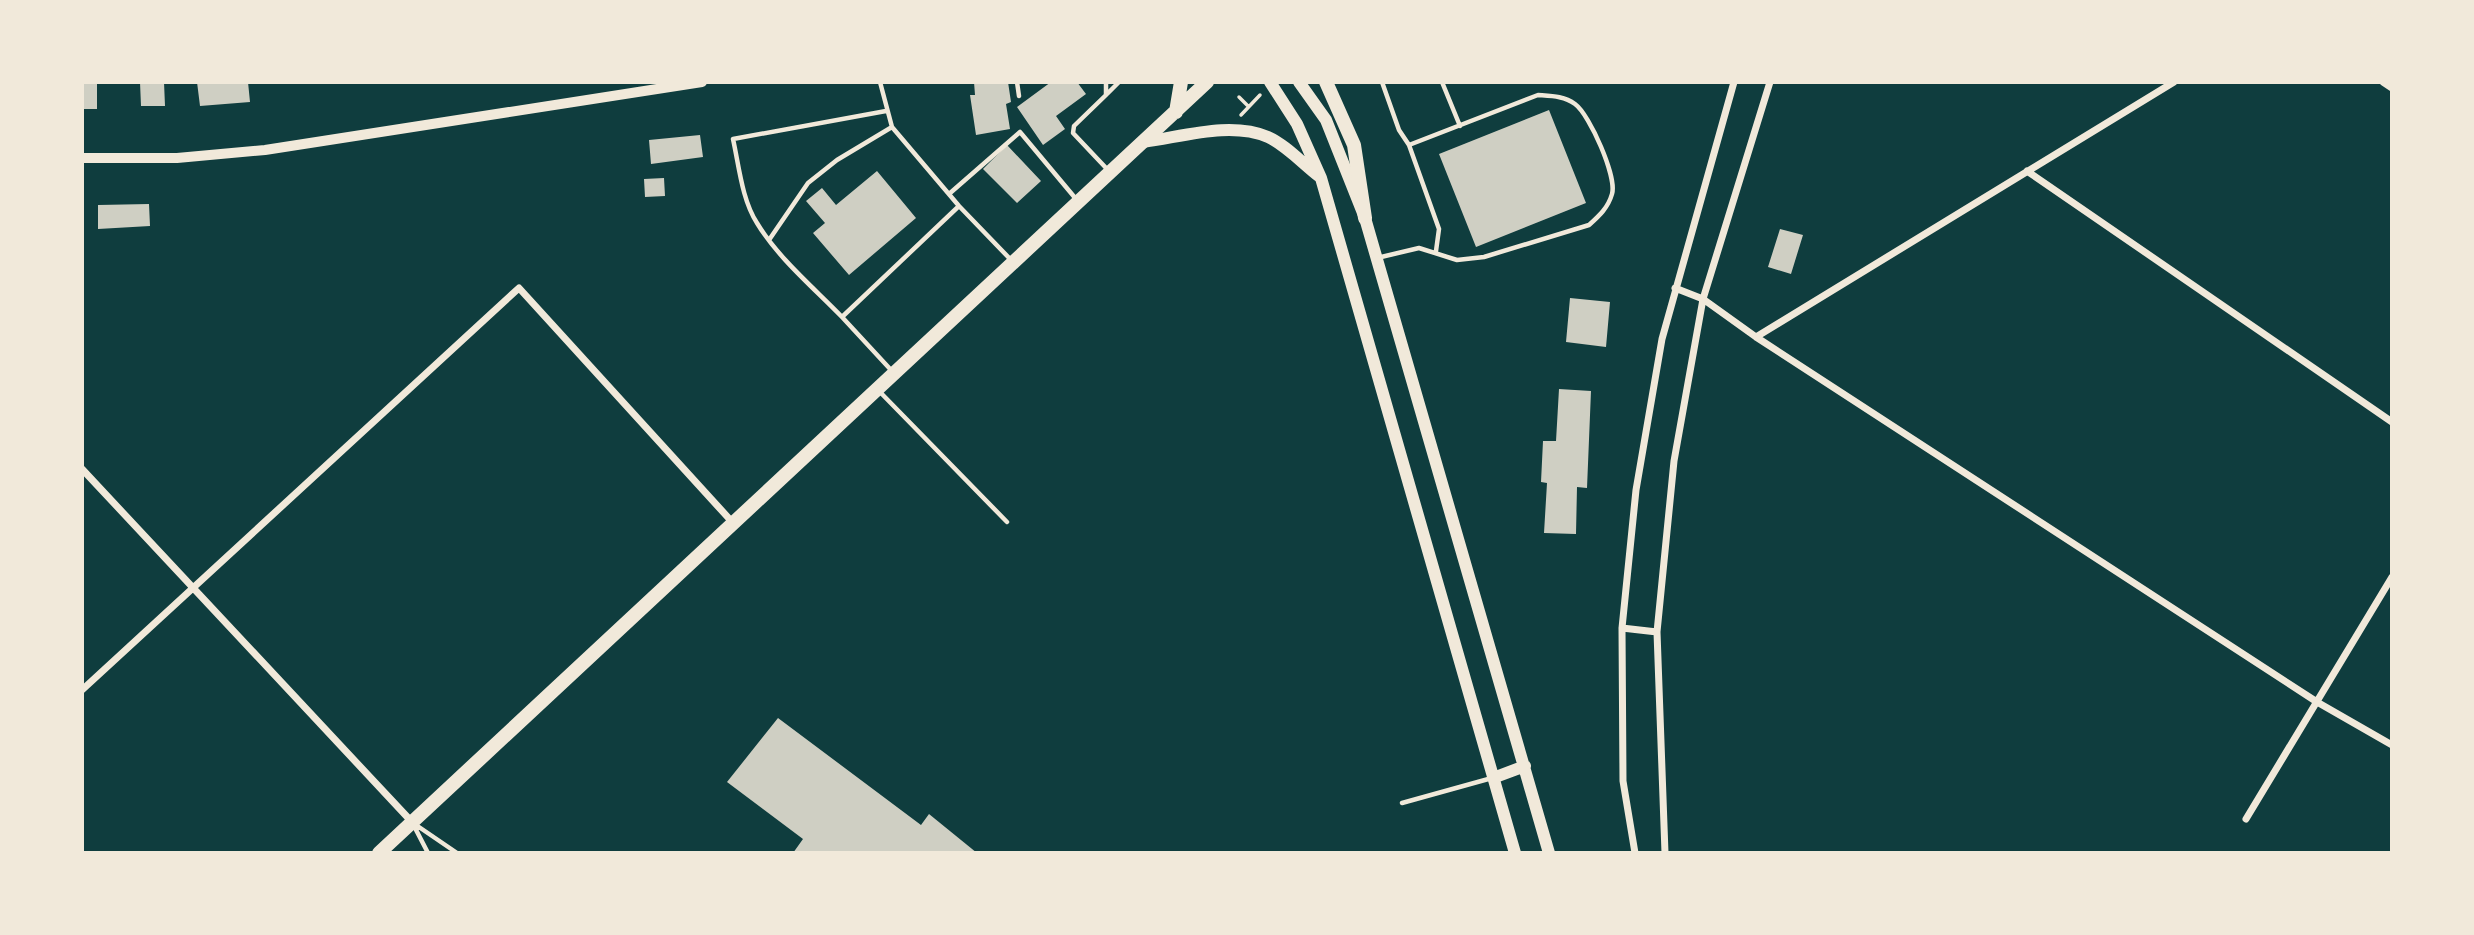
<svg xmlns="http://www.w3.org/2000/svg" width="2474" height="935" viewBox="0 0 2474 935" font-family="Figtree,sans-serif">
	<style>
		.building { fill: #cfcfc3 }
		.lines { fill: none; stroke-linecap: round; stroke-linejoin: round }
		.path { stroke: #f1e9da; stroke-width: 3.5 }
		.service { stroke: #f1e9da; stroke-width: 4.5 }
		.minor { stroke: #f1e9da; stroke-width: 7 }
		.tertiary { stroke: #f1e9da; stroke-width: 10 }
		.secondary { stroke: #f1e9da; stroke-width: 12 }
		.primary { stroke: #f1e9da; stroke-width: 14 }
	</style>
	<rect width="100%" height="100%" fill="#0f3d3e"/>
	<!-- building -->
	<path class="building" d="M82 82H97V109H82Z
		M140 82H164L165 106H141Z
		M197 82H248L250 102 200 106Z
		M974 82H1008L1011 102 1006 104 1010 129 976 135 970 95H975Z
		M1051 82H1077L1086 94 1056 116 1065 129 1043 145 1017 107Z
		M1549 110 1586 203 1476 247 1439 154Z
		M700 135 703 157 651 164 649 140Z
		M1007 145 1041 181 1017 203 983 169Z
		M877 171 916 218 849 275 813 233 825 223 806 201 822 188 836 205Z
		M664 178 665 196 645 197 644 179Z
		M149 204 150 226 98 229V205Z
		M1780 229 1803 235 1791 274 1768 267Z
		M1570 298 1610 302 1606 347 1566 342Z
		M1559 389 1591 391 1587 488 1577 487 1576 534 1544 533 1547 483 1541 482 1543 441H1556Z
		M778 718 921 825 929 814 977 853H793L803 839 727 782Z"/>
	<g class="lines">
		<!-- path -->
		<path class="path" d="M1239 97 1248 106
			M1241 115 1260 95"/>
		<!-- service -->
		<path class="service" d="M880 82 892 127 959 206 1012 261
			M1017 82 1019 96
			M1106 82V95L1074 126 1073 133 1107 169
			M1382 82 1399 130 1409 145
			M1442 82 1460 126
			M1107 94 1119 82
			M886 111 733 139C739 166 742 200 757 223 778 258 814 288 842 317L959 206
			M949 194 1020 132 1076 199
			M769 240 808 183 837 160 892 127
			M1377 258 1419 248 1457 260 1484 257 1589 225C1599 216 1608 208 1612 194 1617 177 1590 115 1575 104 1564 96 1552 96 1538 95L1409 145 1439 229 1436 251
			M842 317 891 370
			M879 391 1007 522
			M1402 803 1492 778
			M416 825 457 853
			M414 826 428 853"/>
		<!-- minor -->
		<path class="minor" d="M2383 82 2392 88
			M2027 171 2392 422
			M1675 288 1703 299 1756 337 2317 702 2392 745
			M1756 337 2174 82
			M82 469 412 822
			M1622 628 1657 632
			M82 690 519 288 734 524
			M2246 819 2392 577
			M1635 853 1623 781 1622 628 1636 490 1662 339 1734 82
			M1665 853 1657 632 1674 461 1703 299 1770 82"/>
		<!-- tertiary -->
		<path class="tertiary" d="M82 158H177L265 150 702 82"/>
		<!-- secondary -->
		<path class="secondary" d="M1270 82 1297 124 1321 178 1515 853
			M1299 82 1326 120 1365 218 1549 853
			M1143 142C1182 137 1230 121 1268 137 1286 145 1304 165 1320 177
			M1493 778 1525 766"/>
		<!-- primary -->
		<path class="primary" d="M1326 82 1354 145 1365 218
			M1176 112 1181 82
			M379 853 1207 82"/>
	</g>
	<!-- border -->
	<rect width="2474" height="935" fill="none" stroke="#f1e9da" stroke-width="168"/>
</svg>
